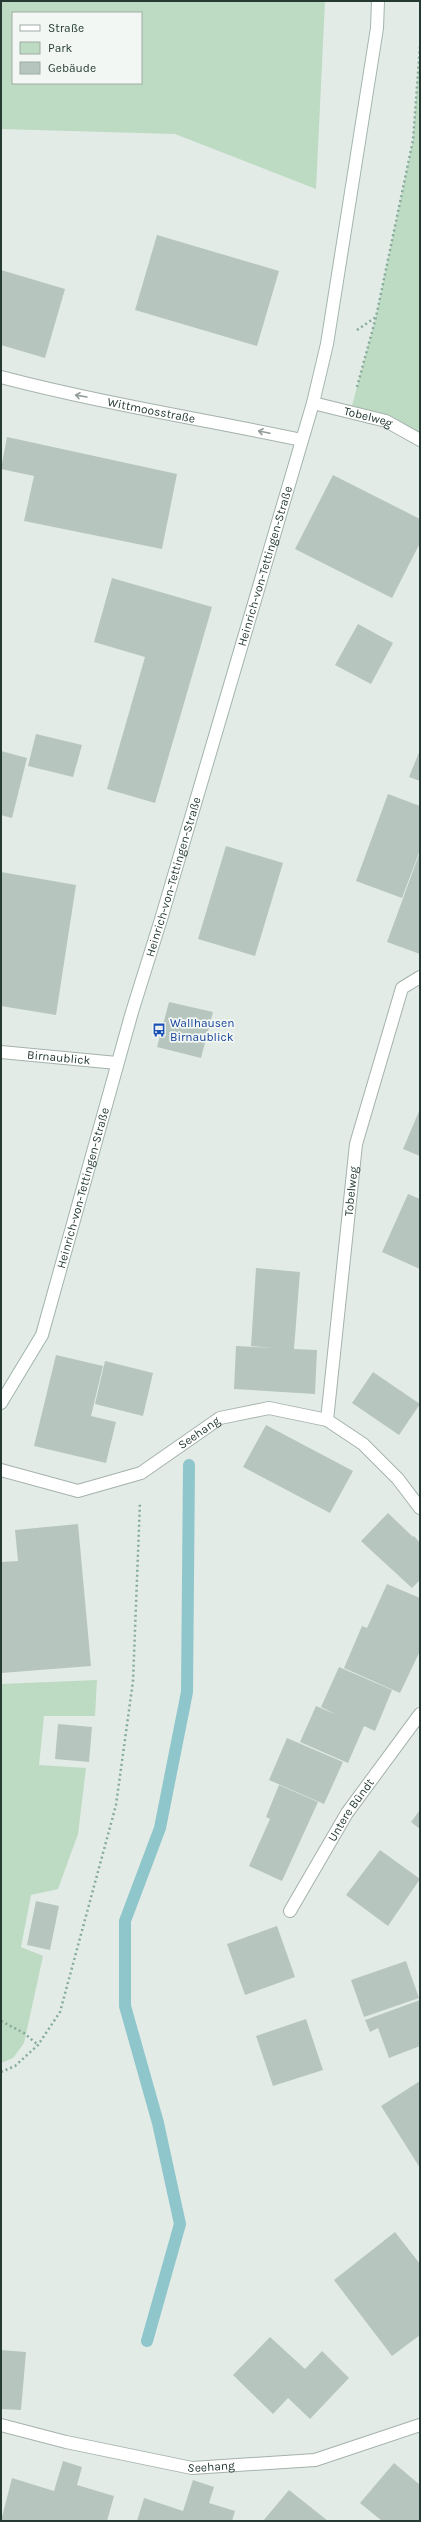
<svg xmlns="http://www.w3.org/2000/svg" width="421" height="2522" viewBox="0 0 421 2522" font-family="Karla,sans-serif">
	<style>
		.green { fill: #bddac2; fill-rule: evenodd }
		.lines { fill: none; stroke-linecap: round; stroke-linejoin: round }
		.stream { stroke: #8fc6cb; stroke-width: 12 }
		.building { fill: #b7c5bf }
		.minor-casing { stroke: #a5b2ac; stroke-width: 14 }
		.secondary-casing { stroke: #a2b5ad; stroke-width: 14 }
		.path { stroke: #85ab9c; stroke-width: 2.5; stroke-dasharray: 2 3; stroke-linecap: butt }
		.minor { stroke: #fff; stroke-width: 12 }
		.secondary { stroke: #fff; stroke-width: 12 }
		.oneway { stroke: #929c98 }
		.labels { text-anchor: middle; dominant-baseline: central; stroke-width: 3.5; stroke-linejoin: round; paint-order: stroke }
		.street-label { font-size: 12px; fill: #243a32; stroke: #f2f7f4 }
		.transit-label { font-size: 12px; fill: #164399; stroke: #f2f7f4; text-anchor: start }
	</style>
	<rect width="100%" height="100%" fill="#e2ebe6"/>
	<!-- green -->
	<path class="green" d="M1 1H325L316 189 175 134 1 129ZM13 13H141V83H13Z
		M420 46V440L350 413 376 317 413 140Z
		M97 1680 95 1716H44L39 1765 86 1768 78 1834 58 1889 31 1895 21 1947 43 1956 24 2043 13 2058 1 2063V1684Z"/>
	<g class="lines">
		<!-- stream -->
		<path class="stream" d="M147 2341 180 2224 158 2123 125 2006V1921L160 1828 187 1692 189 1465"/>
	</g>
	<!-- building -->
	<path class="building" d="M157 235 279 271 257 346 135 310Z
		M1 270 65 289 45 358 1 345Z
		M7 437 177 474 162 549 24 521 34 476 1 469Z
		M333 475 420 519V543L392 598 295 549Z
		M112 578 212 607 155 803 107 789 145 657 94 642Z
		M358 624 393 643 371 684 335 665Z
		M36 734 82 745 73 777 28 766Z
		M420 750V781L409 777Z
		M1 751 27 758 12 818 1 815Z
		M388 794 420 806V850L402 898 356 881Z
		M226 846 283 863 255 956 198 939Z
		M420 852V954L387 942Z
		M1 872 76 885 56 1015 1 1006Z
		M169 1002 213 1012 201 1058 157 1047Z
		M420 1109V1156L403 1149Z
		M408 1194 420 1199V1269L382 1252Z
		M256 1268 300 1272 294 1349 317 1350 315 1394 234 1389 236 1346 273 1348 251 1346Z
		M56 1355 103 1366 91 1416 116 1422 106 1463 34 1446Z
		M105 1361 153 1373 143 1416 95 1404Z
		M373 1372 420 1404 399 1435 352 1403Z
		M266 1425 353 1471 330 1513 243 1467Z
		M388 1513 413 1537 387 1565 361 1541Z
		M78 1524 91 1666 1 1673V1562L18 1561 15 1530Z
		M414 1536 420 1543V1580L412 1588 387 1565Z
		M387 1584 420 1598V1651L400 1693 344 1668 362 1626 367 1628Z
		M339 1667 392 1690 375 1731 364 1726 348 1763 300 1742 316 1706 337 1715 321 1707Z
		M58 1724 92 1727 89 1762 55 1759Z
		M287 1738 343 1762 324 1804 269 1780Z
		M279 1785 318 1802 282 1881 249 1866 270 1819 266 1817Z
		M420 1810V1829L411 1822Z
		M380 1850 420 1879 388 1926 346 1895Z
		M36 1901 59 1906 50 1950 27 1945Z
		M277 1926 295 1977 245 1995 227 1944Z
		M406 1961 419 1998 364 2017 351 1980Z
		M420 2000V2046L389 2058 378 2028 370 2032 365 2020Z
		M306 2019 323 2070 273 2086 256 2036Z
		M420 2081V2168L381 2106Z
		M395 2232 420 2264V2335L392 2356 334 2280Z
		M270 2337 305 2369 322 2351 349 2378 310 2419 288 2398 273 2414 233 2375Z
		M1 2350 26 2352 21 2410 1 2409Z
		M63 2461 82 2467 77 2485 114 2496 107 2521H1L12 2478 54 2491Z
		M394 2463 420 2485V2521H382L360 2503Z
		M193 2480 214 2487 209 2503 235 2511 232 2521H137L144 2498 183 2511Z
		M289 2490 328 2521H263Z"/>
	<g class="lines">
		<!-- minor casing -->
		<g class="minor-casing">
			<g id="minor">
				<path id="s1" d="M1 377C100 403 202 419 302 440"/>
				<path id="s2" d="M313 403 386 421 420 440"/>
				<path id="s3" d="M1 1052 117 1063"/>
				<path id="s4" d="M327 1420 356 1144 402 988 420 977"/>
				<path id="s5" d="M1 1470 78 1491 141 1473 220 1418 269 1408 327 1420 363 1444 398 1479 420 1508"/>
				<path id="s6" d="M290 1911 347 1813 420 1714"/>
				<path id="s7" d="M1 2425 66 2442 192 2468 315 2460 420 2425"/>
			</g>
		</g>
		<!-- secondary casing -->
		<g class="secondary-casing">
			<g id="secondary">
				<path id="s8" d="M1 1403 42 1335 132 1012 162 916 313 403 327 344 377 28 378 1"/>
			</g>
		</g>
		<!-- path -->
		<path class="path" d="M357 330 376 317
			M357 387 376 317 413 140 420 46
			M1 2021 24 2033 38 2045
			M1 2072 15 2066 38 2045 60 2012 116 1805 133 1681 140 1502"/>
		<!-- minor -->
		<use href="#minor" class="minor"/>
		<!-- secondary -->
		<use href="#secondary" class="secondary"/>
	</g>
	<!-- one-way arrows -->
	<defs><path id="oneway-shaft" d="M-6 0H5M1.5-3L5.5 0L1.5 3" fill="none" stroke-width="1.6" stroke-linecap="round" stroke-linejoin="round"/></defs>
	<g class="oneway">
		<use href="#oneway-shaft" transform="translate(81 396) rotate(-170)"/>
		<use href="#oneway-shaft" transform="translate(264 432) rotate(-168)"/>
	</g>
	<!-- icons -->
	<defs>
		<g id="bus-bare" transform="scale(1.08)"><path d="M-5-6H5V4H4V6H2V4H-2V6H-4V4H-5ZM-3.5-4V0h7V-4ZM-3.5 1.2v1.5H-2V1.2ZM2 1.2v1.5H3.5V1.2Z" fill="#1a4fb4" stroke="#f2f7f4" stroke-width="2.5" paint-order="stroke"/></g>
	</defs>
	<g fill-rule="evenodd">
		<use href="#bus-bare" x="159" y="1030"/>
	</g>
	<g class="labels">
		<!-- street labels -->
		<g class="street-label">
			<text stroke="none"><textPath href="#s1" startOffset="154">Wittmoosstraße</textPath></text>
			<text stroke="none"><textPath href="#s2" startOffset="57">Tobelweg</textPath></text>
			<text stroke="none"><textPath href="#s8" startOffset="880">Heinrich-von-Tettingen-Straße</textPath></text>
			<text stroke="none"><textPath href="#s8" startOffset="556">Heinrich-von-Tettingen-Straße</textPath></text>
			<text stroke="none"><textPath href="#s3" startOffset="58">Birnaublick</textPath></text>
			<text stroke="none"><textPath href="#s8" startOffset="232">Heinrich-von-Tettingen-Straße</textPath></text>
			<text stroke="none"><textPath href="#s4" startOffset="230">Tobelweg</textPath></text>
			<text stroke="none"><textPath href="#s5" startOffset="216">Seehang</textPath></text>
			<text stroke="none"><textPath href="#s6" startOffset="118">Untere Bündt</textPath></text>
			<text stroke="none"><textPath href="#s7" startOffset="215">Seehang</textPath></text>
		</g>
		<!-- transit labels -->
		<g class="transit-label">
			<text x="170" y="1023">Wallhausen<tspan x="170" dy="14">Birnaublick</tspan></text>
		</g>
	</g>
	<!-- border -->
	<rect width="421" height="2522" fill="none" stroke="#243a32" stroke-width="4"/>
	<!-- legend -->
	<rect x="12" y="12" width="130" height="72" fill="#f2f7f4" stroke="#a0aba6"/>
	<rect x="20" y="25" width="20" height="6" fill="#ffffff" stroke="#a0aba6"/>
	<text x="48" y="32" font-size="12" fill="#243a32">Straße</text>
	<rect x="20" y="42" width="20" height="12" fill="#bddac2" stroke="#a0aba6"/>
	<text x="48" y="52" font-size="12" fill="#243a32">Park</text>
	<rect x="20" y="62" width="20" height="12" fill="#b7c5bf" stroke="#a0aba6"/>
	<text x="48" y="72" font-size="12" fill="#243a32">Gebäude</text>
</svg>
